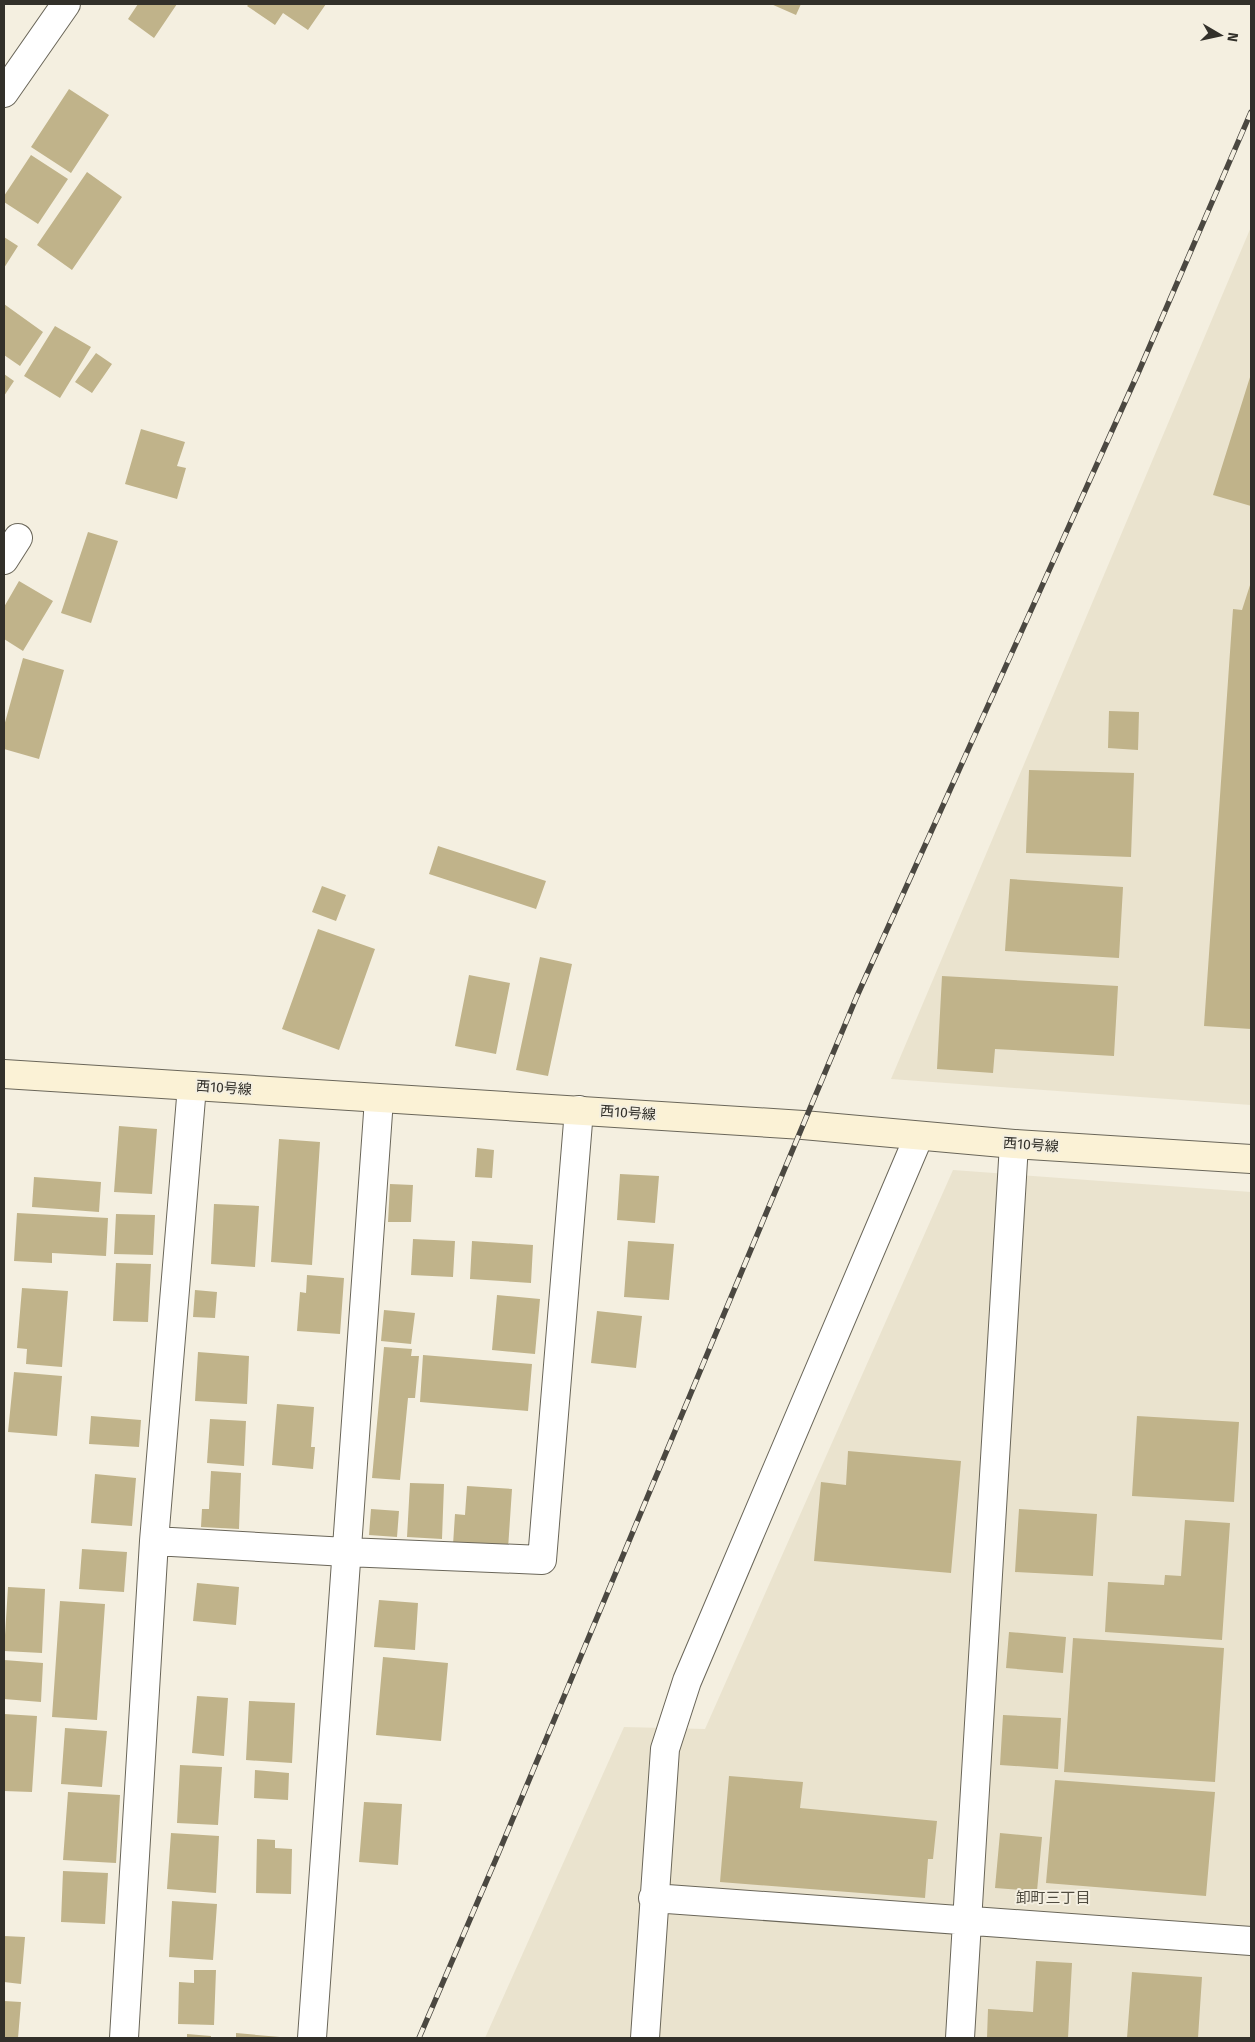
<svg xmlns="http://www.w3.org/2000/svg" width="1255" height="2042" viewBox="0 0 1255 2042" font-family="'Fira Sans','Noto Sans JP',sans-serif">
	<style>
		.built { fill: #eae3ce }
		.building { fill: #c0b38a }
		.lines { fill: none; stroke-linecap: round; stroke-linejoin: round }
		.street-casing { stroke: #6a6659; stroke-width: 30 }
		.secondary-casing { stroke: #6a6659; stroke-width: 30 }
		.street { stroke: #fff; stroke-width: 28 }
		.secondary { stroke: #fbf2d6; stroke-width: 28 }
		.rail-casing { stroke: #4b4841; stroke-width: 5.5 }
		.rail { stroke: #f4efe0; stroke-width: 4; stroke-dasharray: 11; stroke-linecap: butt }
		.labels { text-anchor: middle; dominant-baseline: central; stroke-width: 4; stroke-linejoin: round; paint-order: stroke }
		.street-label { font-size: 14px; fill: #32302a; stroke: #f4efe0 }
		.neighbourhood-label { font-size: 15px; fill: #504c40; stroke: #f4efe0 }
	</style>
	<rect width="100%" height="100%" fill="#f4efe0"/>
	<!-- built -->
	<path class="built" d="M1251 227V1105L891 1079Z
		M953 1170 1251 1192V2038H485L624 1727 705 1729Z"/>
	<!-- building -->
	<path class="building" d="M138 4H177L154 38 128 19Z
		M249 4H326L308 30 283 13 275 25 247 6Z
		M771 4H801L796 15Z
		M69 89 109 115 71 173 31 147Z
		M31 155 68 179 38 224 4 202V196Z
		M87 172 122 197 72 270 37 245Z
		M4 237 18 246 4 268Z
		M4 304 43 332 20 366 4 355Z
		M55 326 91 347 60 398 24 376Z
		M96 353 112 364 92 393 75 382Z
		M4 374 14 381 4 396Z
		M1251 374V506L1213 495Z
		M141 429 185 442 177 466 186 468 177 499 125 484Z
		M88 532 118 541 91 623 61 613Z
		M19 581 53 601 23 651 4 639V607Z
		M1251 582V1029L1204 1026 1233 609 1242 610Z
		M23 658 64 670 39 759 4 749V726Z
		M1109 711 1139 712 1138 750 1108 748Z
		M1029 770 1134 773 1131 857 1026 853Z
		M438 846 546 881 536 909 429 874Z
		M1010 879 1123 887 1119 958 1005 951Z
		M322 886 346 895 336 921 312 912Z
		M318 929 375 949 339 1050 282 1029Z
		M540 957 572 964 548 1076 516 1070Z
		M469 975 510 983 496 1054 455 1046Z
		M942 976 1118 986 1114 1056 995 1049 993 1073 937 1069Z
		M119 1126 157 1129 152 1194 114 1192Z
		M279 1139 320 1142 312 1265 271 1262Z
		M477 1148 494 1150 492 1178 475 1177Z
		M620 1174 659 1176 655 1223 617 1220Z
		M34 1177 101 1182 99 1212 32 1207Z
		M390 1184 413 1185 411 1222H388Z
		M214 1204 259 1206 255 1267 211 1264Z
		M17 1213 108 1218 106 1256 52 1253V1263L14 1261Z
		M116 1214 155 1215 153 1255 114 1254Z
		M413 1239 455 1241 453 1277 411 1275Z
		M472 1241 533 1245 531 1283 470 1279Z
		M628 1241 674 1244 669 1300 624 1297Z
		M116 1263 151 1264 148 1322 113 1321Z
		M307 1275 344 1278 340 1334 297 1331 300 1292 306 1293Z
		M22 1288 68 1291 62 1367 26 1364 27 1349 17 1348Z
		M195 1290 217 1292 215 1318 193 1317Z
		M497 1295 540 1299 535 1354 492 1350Z
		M384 1310 415 1313 411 1344 381 1341Z
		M597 1311 642 1316 636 1368 591 1363Z
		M384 1347 412 1349 411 1356H419L415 1398H408L400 1480 372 1478Z
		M198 1352 249 1356 247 1404 195 1401Z
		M423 1355 532 1364 528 1411 420 1402Z
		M14 1372 62 1376 57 1436 8 1432Z
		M277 1404 314 1407 311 1447H315L313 1469 272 1465Z
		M91 1416 141 1420 139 1447 89 1444Z
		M1137 1416 1239 1422 1234 1502 1132 1496Z
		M210 1419 246 1421 244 1466 207 1463Z
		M848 1451 961 1461 951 1573 814 1561 821 1482 846 1485Z
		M211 1471 241 1473 239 1529 201 1527 202 1509H209Z
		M95 1474 136 1478 132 1526 91 1523Z
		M410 1483 444 1484 442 1539 407 1537Z
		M467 1486 512 1489 508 1549 453 1545 455 1514 465 1515Z
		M371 1509 399 1511 397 1537 369 1535Z
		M1019 1509 1097 1514 1093 1576 1015 1572Z
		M1185 1520 1230 1523 1222 1640 1105 1632 1108 1582 1164 1585 1165 1575 1181 1576Z
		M82 1549 127 1552 124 1592 79 1589Z
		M197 1583 239 1587 236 1625 193 1621Z
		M8 1587 45 1589 42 1653 4 1651Z
		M379 1600 418 1603 415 1650 374 1647Z
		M60 1601 105 1604 97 1720 52 1717Z
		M1009 1632 1066 1637 1063 1673 1006 1668Z
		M1073 1638 1224 1648 1215 1782 1064 1772Z
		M383 1657 448 1663 441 1741 376 1735Z
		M4 1660 43 1663 41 1702 4 1699Z
		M197 1696 228 1698 224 1756 192 1753Z
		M249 1701 295 1703 292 1763 246 1760Z
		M4 1714 37 1716 32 1792 4 1791Z
		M1003 1715 1061 1718 1058 1769 1000 1765Z
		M65 1728 107 1731 102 1787 61 1784Z
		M180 1765 222 1767 218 1825 177 1823Z
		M255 1770 289 1773 288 1800 254 1798Z
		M729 1776 803 1782 800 1808 937 1821 933 1859H928L925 1898 720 1882Z
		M1055 1780 1215 1792 1206 1896 1046 1883Z
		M68 1792 120 1795 116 1863 63 1860Z
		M364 1802 402 1804 398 1865 359 1862Z
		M171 1833 219 1836 216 1893 167 1889Z
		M1000 1833 1042 1837 1037 1891 995 1888Z
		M257 1839 275 1840V1848L292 1849 291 1894 256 1893Z
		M63 1871 108 1873 105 1924 61 1922Z
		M172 1901 217 1904 213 1960 169 1957Z
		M4 1936 25 1937 21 1984 4 1982Z
		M1036 1961 1072 1963 1068 2038H987L988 2009 1033 2012Z
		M194 1970H216L214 2025 178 2024 179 1982 194 1983Z
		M1132 1972 1202 1977 1198 2038H1127Z
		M4 2001 21 2002 18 2038H4Z
		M236 2033 280 2037V2038H236Z
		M187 2034 211 2036V2038H187Z"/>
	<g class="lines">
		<!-- street casing -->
		<g class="street-casing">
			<path id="street" d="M4 93 66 4
				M4 560 18 538
				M154 1541 346 1552 542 1560 579 1110
				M653 1898 1251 1941
				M124 2038 154 1541 192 1086
				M312 2038 379 1099
				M645 2038 665 1749 687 1681 919 1136
				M960 2038 1014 1144"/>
		</g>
		<!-- secondary casing -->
		<g class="secondary-casing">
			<path id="secondary" d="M4 1074 803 1125 1014 1144 1251 1159"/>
		</g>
		<!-- street -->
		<use href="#street" class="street"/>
		<!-- secondary -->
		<use href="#secondary" class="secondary"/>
		<!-- rail casing -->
		<g class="rail-casing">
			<path id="rail" d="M419 2038 496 1859 857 996 1139 371 1251 112"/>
		</g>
		<!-- rail -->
		<use href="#rail" class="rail"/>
	</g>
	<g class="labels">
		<!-- street labels -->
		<g class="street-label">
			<text transform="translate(224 1088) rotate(4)">西10号線</text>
			<text transform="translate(628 1113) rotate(4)">西10号線</text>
			<text transform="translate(1031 1145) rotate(4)">西10号線</text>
		</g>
		<!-- neighbourhood labels -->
		<g class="neighbourhood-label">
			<text x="1053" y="1898">卸町三丁目</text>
		</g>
	</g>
	<!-- border -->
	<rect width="1255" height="2042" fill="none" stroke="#32302a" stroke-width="10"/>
	<!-- north arrow -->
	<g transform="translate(1220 35) rotate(99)" stroke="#f4efe0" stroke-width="4" paint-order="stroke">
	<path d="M0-4L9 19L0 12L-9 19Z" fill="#32302a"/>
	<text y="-8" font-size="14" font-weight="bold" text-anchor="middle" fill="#32302a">N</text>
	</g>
</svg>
